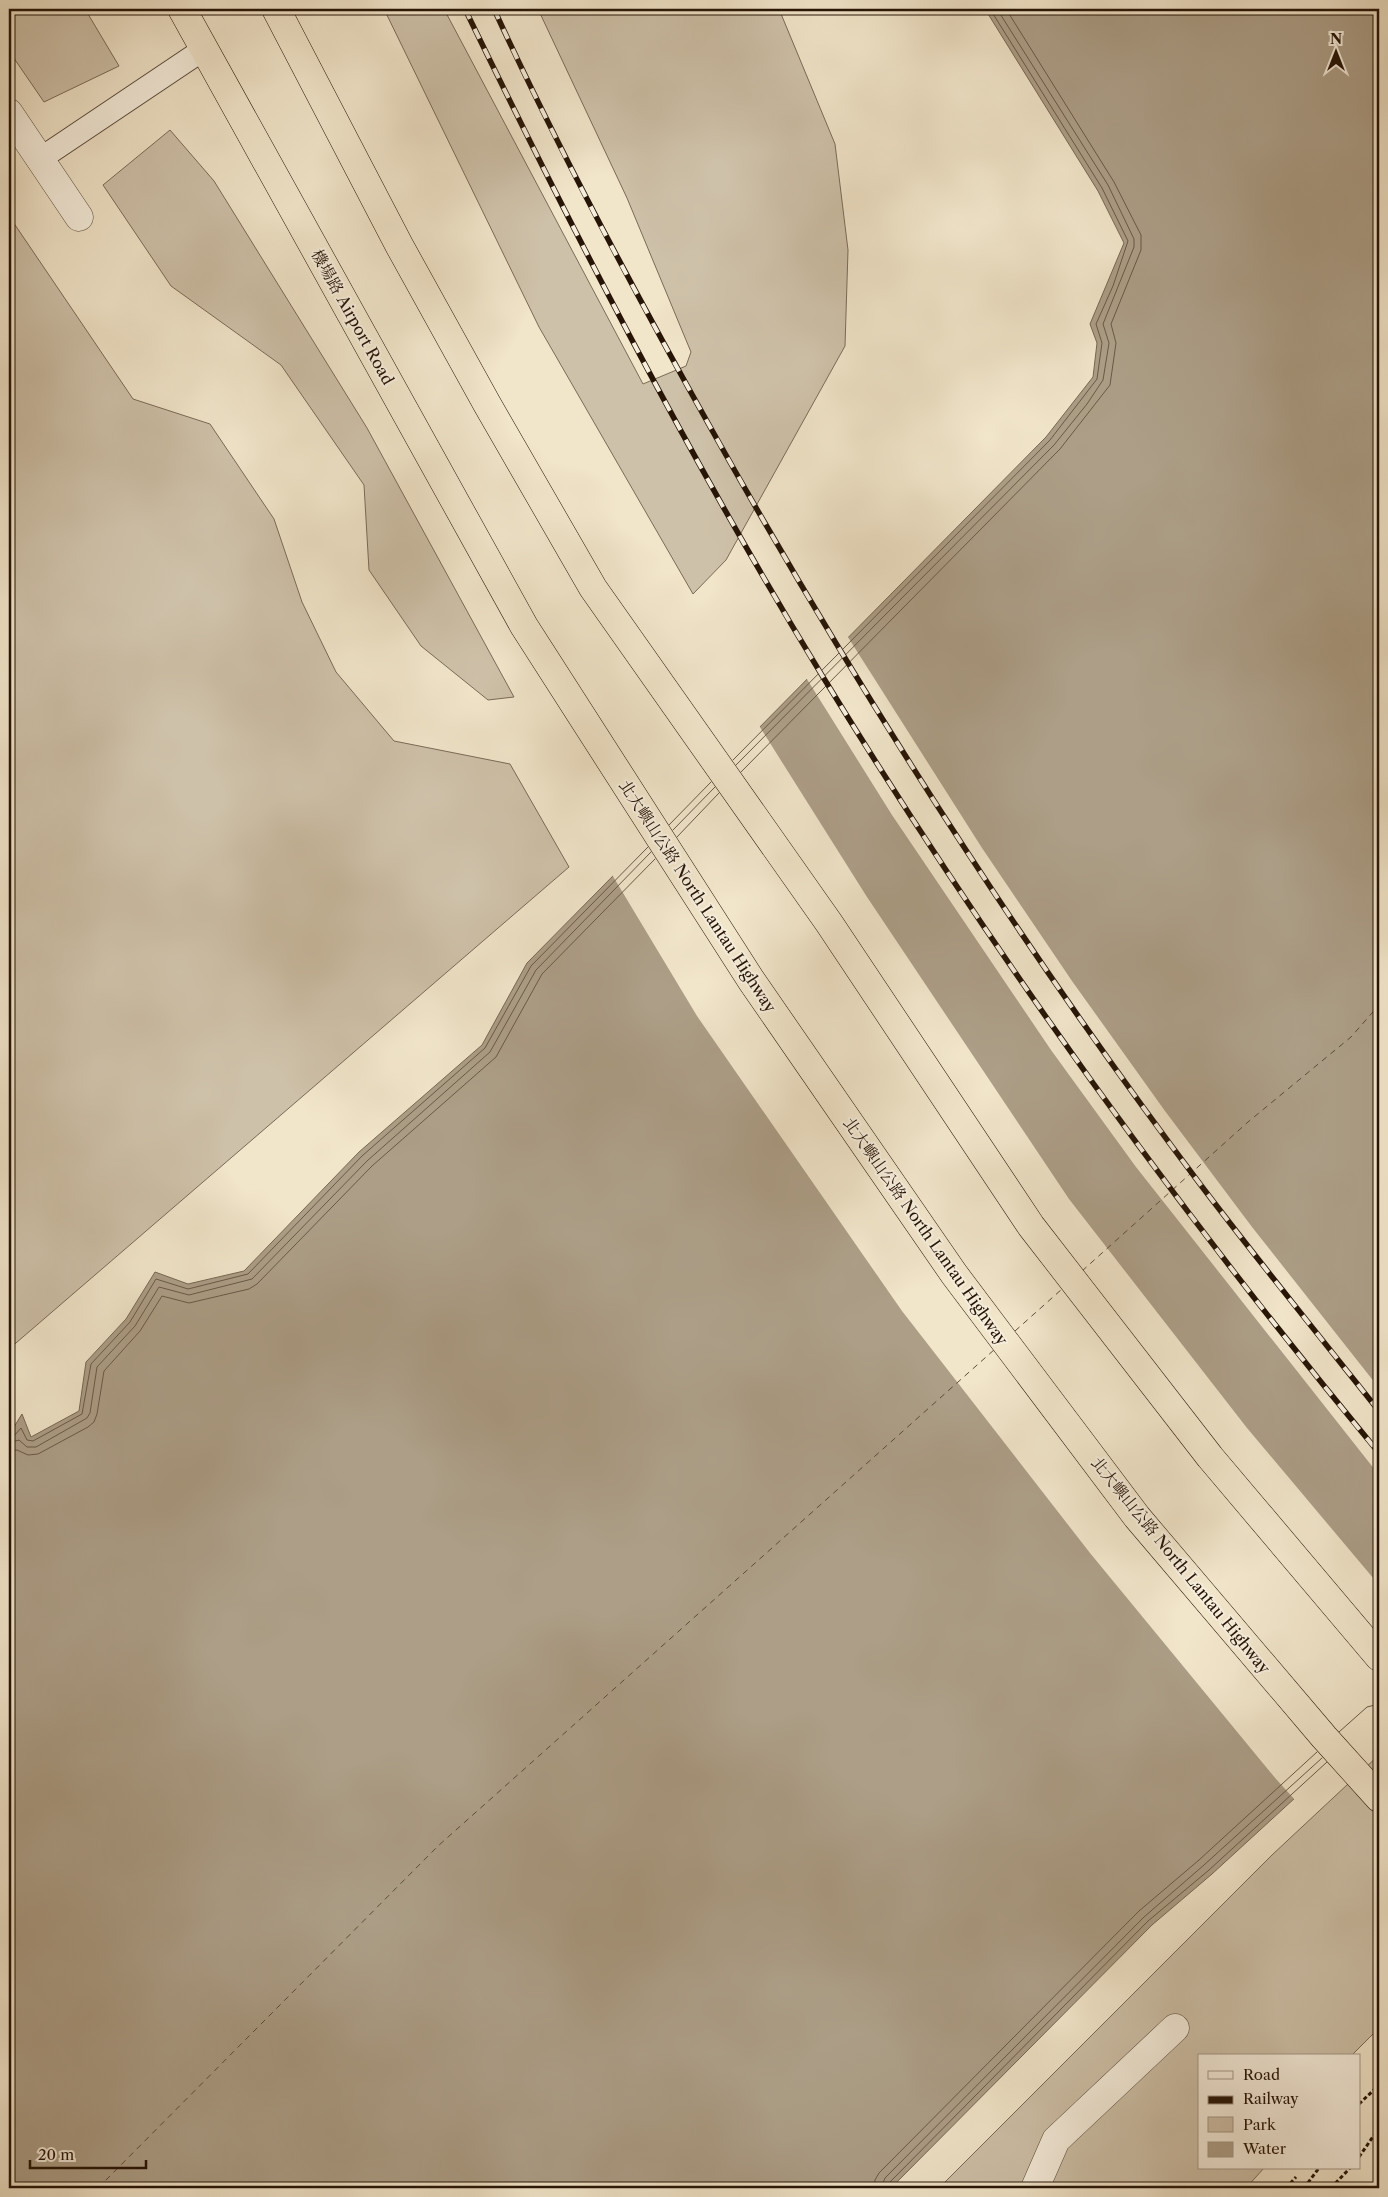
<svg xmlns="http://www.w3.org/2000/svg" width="1388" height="2197" viewBox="0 0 1388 2197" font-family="'Libre Caslon Text','Noto Serif TC',serif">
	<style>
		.green { fill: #cec1a9; stroke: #7a6a58 }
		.water { fill: #ac9e87; stroke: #766753 }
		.pier { fill: #f1e5ca }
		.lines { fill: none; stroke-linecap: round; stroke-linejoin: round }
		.shore { stroke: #695946; stroke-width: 1 }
		.ferry { stroke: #5c4b3a; stroke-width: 1; stroke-dasharray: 6 5; stroke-linecap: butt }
		.service-casing { stroke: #594837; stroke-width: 24 }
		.pedestrian-casing { stroke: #594837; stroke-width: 29 }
		.minor-casing { stroke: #594837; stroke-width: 29 }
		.motorway-casing { stroke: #261406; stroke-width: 29 }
		.path { stroke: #261406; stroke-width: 3; stroke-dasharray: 4 2.5; stroke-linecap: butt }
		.service { stroke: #f6eedd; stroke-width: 22 }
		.pedestrian { stroke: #f6eedd; stroke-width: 28 }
		.minor { stroke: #f6eedd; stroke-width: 28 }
		.motorway { stroke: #f1e5ca; stroke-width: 28 }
		.rail-casing { stroke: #261406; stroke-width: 5.5 }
		.rail { stroke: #f6eedd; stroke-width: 4; stroke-dasharray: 11; stroke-linecap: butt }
		.labels { text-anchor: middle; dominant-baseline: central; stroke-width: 4; stroke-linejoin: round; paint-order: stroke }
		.street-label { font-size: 16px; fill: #261406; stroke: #f6eedd }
	</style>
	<rect width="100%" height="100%" fill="#f1e5ca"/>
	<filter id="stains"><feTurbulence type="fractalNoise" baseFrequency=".004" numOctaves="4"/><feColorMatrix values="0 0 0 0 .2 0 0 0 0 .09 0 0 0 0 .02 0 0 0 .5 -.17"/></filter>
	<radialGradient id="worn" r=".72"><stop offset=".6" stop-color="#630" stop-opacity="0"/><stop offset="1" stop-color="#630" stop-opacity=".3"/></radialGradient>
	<!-- green -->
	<path class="green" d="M9 9H85L119 66 44 102 9 51Z
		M384 9H444L643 384 686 366 691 352 627 198 538 9H779L835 144 848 250 845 346 726 560 693 594 539 327Z
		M170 130 214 181 367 428 514 697 488 700 421 646 369 570 364 485 281 365 171 286 103 185Z
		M9 216 133 399 210 424 274 519 302 602 336 672 394 741 510 764 569 867 9 1349Z
		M1379 1755V2028L1351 2056H1199V2168H1264L1246 2188H939L1272 1855Z"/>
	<!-- water -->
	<path class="water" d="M985 9H1379V1721L1212 1874 1152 1925 891 2188H9V1435L22 1414 31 1437 79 1411 86 1362 126 1319 155 1272 188 1284 244 1271 359 1152 482 1045 527 963 1046 437 1093 377 1097 343 1090 324 1124 243 1098 191Z"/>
	<!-- pier -->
	<path class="pier" d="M846 634 982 848 1072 981 1165 1111 1252 1227 1379 1388V1475L1136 1167 1051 1050 892 815 805 676Z
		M758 724 867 897 1069 1199 1247 1428 1379 1585V1724L1296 1801 1276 1779 1090 1553 902 1311 697 1016 611 873Z"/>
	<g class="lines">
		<!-- shore -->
		<path class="shore" d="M733 760 1050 440 1097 379 1102 343 1096 324 1113 286 1128 241 1102 188 990 9
			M736 765 1054 445 1087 404 1103 380 1109 343 1103 324 1134 247V239L1108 185 997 9
			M741 772 1060 449 1110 385 1116 343 1111 324 1141 250V235L1114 182 1006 9
			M669 825 711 782
			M673 830 715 787
			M677 837 719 793
			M9 1437 14 1436 21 1428 27 1440 33 1441 82 1414 91 1364 130 1322 156 1279 188 1289 248 1274 362 1156 485 1048 531 966 648 847
			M9 1443 19 1440 27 1447H36L87 1418 90 1413 97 1367 135 1326 159 1287 189 1295 252 1279 367 1161 490 1052 536 970 651 852
			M9 1451 17 1450 28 1455 38 1454 88 1427 94 1422 97 1414 104 1371 140 1331 162 1296 189 1303 249 1289 257 1284 372 1166 496 1057 542 974 655 859
			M1339 1732 1367 1707 1379 1704
			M874 2188 875 2180 879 2173 1139 1911 1199 1860 1317 1752
			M881 2188 885 2178 1144 1917 1204 1865 1322 1758
			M888 2188 889 2183 1148 1921 1209 1870 1327 1762"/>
		<!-- ferry -->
		<path class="ferry" d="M1082 1271 1248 1122 1351 1037 1379 1005
			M1015 1331 1062 1289
			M98 2188 438 1846 995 1349"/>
		<!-- service casing -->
		<g class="service-casing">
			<path id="service" d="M40 159 204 49"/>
		</g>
		<!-- pedestrian casing -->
		<g class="pedestrian-casing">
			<path id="pedestrian" d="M1035 2188 1056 2140 1175 2028"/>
		</g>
		<!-- minor casing -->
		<g class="minor-casing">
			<path id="minor" d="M9 113 79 217"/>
		</g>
		<!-- motorway casing -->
		<g class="motorway-casing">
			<path id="motorway" d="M182 9 524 626 751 980 954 1274 1137 1517 1324 1737 1379 1798
				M276 9 399 245 487 404 593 588 829 923 1031 1226 1210 1457 1379 1657"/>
		</g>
		<!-- path -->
		<path class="path" d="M1359 2104 1379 2085
			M1359 2157 1379 2128
			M1286 2188 1296 2177
			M1304 2188 1319 2168
			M1331 2188 1350 2168"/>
		<!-- service -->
		<use href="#service" class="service"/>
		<!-- pedestrian -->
		<use href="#pedestrian" class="pedestrian"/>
		<!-- minor -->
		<use href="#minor" class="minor"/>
		<!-- motorway -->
		<use href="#motorway" class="motorway"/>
		<!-- rail casing -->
		<g class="rail-casing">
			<path id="rail" d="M465 9C575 236 691 461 823 677 989 948 1176 1208 1379 1453
				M494 9C560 153 635 293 713 432 860 694 1022 948 1203 1188 1260 1263 1320 1337 1379 1411"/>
		</g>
		<!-- rail -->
		<use href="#rail" class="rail"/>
	</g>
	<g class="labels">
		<!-- street labels -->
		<g class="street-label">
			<text transform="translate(353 317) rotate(61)">機場路 Airport Road</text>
			<text transform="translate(698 896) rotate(57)">北大嶼山公路 North Lantau Highway</text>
			<text transform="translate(926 1231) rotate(55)">北大嶼山公路 North Lantau Highway</text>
			<text transform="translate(1181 1565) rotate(51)">北大嶼山公路 North Lantau Highway</text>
		</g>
	</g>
	<!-- margin -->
	<rect width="1388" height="2197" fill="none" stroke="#f1e5ca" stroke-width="30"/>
	<rect x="10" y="10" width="1368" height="2177" fill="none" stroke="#261406" stroke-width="2.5"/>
	<rect x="15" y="15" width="1358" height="2167" fill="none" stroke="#261406"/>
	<!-- legend -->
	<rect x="1198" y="2054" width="162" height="115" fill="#f6eedd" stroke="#a39787"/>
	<rect x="1208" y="2071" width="25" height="8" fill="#f6eedd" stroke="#a39787"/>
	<text x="1243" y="2080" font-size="15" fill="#261406">Road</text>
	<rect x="1208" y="2096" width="25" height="8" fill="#261406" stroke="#a39787"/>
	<text x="1243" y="2104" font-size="15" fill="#261406">Railway</text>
	<rect x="1208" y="2117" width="25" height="15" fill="#cec1a9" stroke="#a39787"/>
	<text x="1243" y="2130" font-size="15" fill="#261406">Park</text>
	<rect x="1208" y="2142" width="25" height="15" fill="#ac9e87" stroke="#a39787"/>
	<text x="1243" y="2154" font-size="15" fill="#261406">Water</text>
	<!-- north arrow -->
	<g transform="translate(1336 52)" stroke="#f6eedd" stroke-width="4" paint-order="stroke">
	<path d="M0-4L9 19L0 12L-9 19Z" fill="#261406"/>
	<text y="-8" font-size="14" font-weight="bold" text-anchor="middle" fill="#261406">N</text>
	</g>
	<!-- scale -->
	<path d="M30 2160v8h116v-8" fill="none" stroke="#261406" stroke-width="2.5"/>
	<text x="38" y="2160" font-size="15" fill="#261406" stroke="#f6eedd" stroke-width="4" paint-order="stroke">20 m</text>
	<rect width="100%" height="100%" filter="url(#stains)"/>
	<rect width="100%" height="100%" fill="url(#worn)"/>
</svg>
